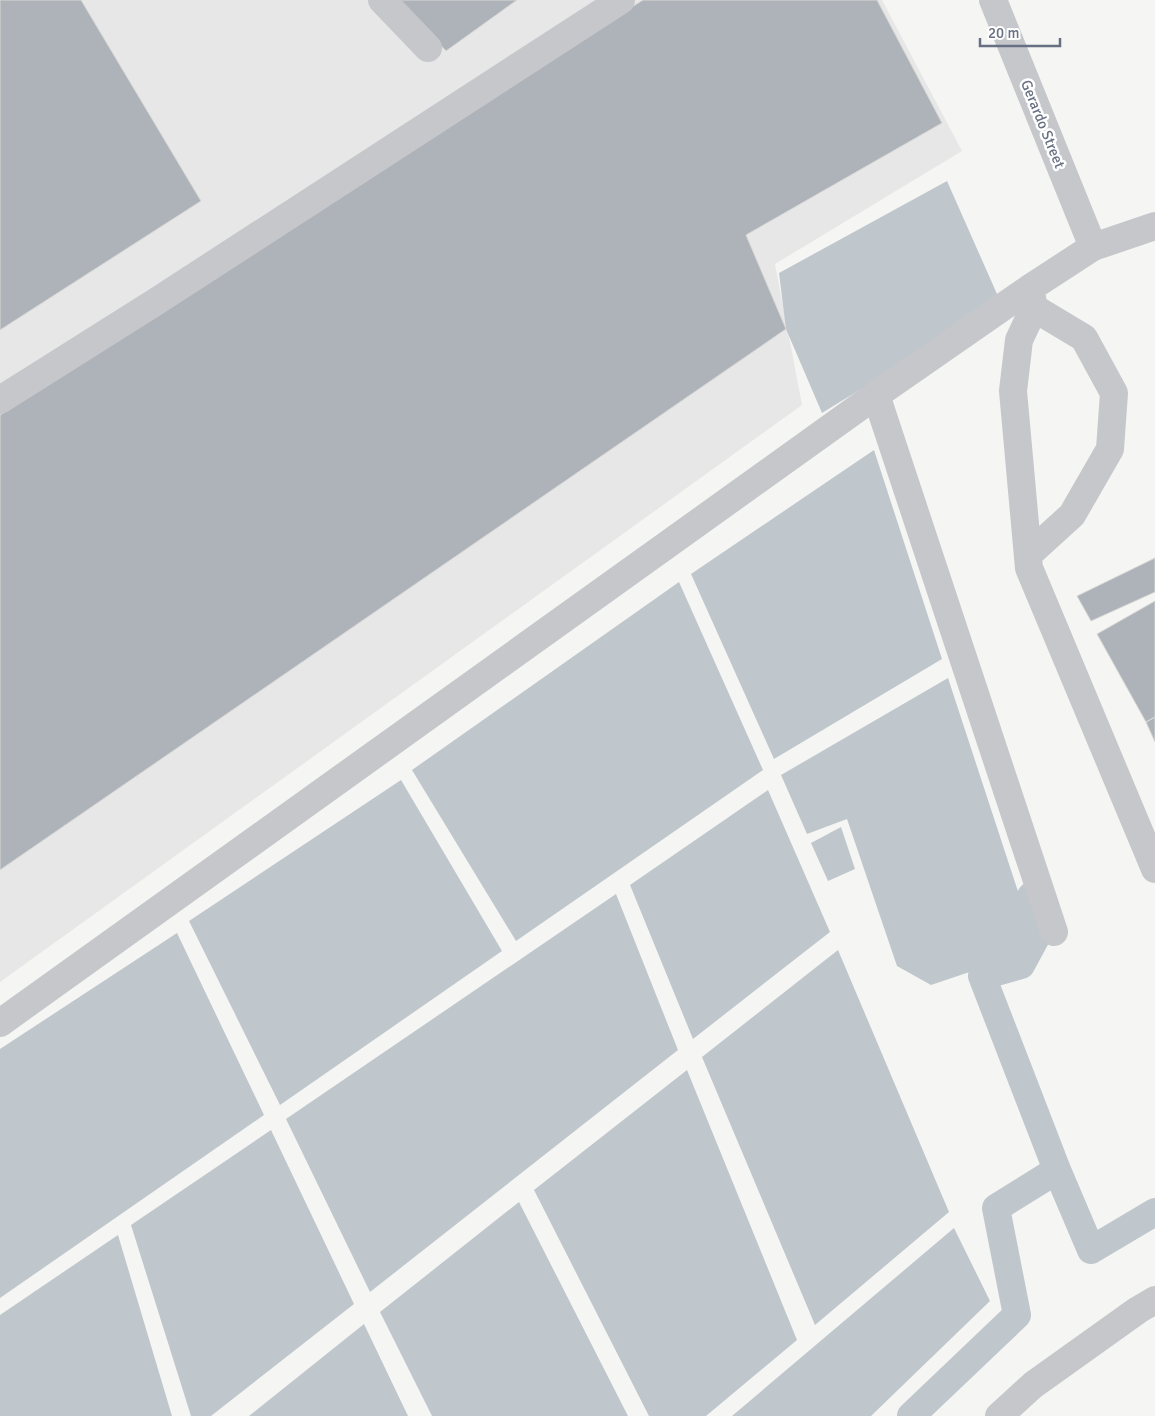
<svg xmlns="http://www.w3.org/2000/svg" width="1155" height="1416" viewBox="0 0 1155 1416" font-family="Signika,sans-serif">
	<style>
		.built { fill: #e6e7e6 }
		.water { fill: #bfc6cc }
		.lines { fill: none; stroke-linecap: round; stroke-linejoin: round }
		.canal { stroke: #bfc6cc; stroke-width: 28 }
		.building { fill: #aeb2b9; stroke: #d7d8d6 }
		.minor { stroke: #c5c7cb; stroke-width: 28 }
		.labels { text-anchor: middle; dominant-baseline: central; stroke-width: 5; stroke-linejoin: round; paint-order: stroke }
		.street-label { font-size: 15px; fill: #677082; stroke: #fff }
	</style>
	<rect width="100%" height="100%" fill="#f5f6f3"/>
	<!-- built -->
	<path class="built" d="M0 0H882L962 151 775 264 802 405 0 982Z"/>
	<!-- water -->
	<path class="water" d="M947 181 1001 303 822 413 786 329 779 273Z
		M874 450 942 659 774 759 691 574Z
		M679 582 763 770 516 941 412 770Z
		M948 678 1029 925 1017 956 931 985 897 966 847 819 807 834 781 775Z
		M401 780 502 951 280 1105 189 921Z
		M768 790 830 932 693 1039 630 885Z
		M841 827 855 869 828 881 811 843Z
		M616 894 678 1050 370 1292 286 1119Z
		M177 933 264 1115 0 1298V1049Z
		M838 950 949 1212 815 1325 702 1057Z
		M687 1070 797 1340 706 1416H649L534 1190Z
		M271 1130 354 1304 211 1416H191L131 1225Z
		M519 1202 628 1416H432L380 1312Z
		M954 1228 990 1301 871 1416H732Z
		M118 1235 172 1416H0V1315Z
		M364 1324 408 1416H249Z"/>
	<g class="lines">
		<!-- canal -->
		<path class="canal" d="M1031 896 1041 928 1021 965 982 976 1057 1170 1091 1250 1155 1212
			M911 1416 1017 1315 996 1208 1057 1170"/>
	</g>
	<!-- building -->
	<path class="building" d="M0 0H81L201 201 0 330Z
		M399 0H517L446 51Z
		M643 0H877L942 123 746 235 786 329 0 870V415L365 174Z
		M1155 558V592L1091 621 1077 596Z
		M1155 601V717L1146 722 1097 634Z
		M1155 717V742L1146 722Z"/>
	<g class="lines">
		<!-- minor -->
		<path class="minor" d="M382 0 428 48
			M993 0 1093 247
			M1030 288 1034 308 1019 340 1013 391 1029 568 1155 869
			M876 395 1054 932
			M0 400 157 301 621 0
			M1028 555 1072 515 1110 449 1114 393 1084 338 1034 308
			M0 1023 876 395 1030 288 1093 247 1155 226
			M999 1416 1033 1385 1138 1310 1155 1300"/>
	</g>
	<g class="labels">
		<!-- street labels -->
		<g class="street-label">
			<text transform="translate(1043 124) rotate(68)">Gerardo Street</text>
		</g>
	</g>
	<!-- scale -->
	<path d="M980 38v8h80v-8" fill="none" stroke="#677082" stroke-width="2.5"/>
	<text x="988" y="38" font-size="15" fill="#677082" stroke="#ffffff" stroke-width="4" paint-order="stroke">20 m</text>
</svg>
